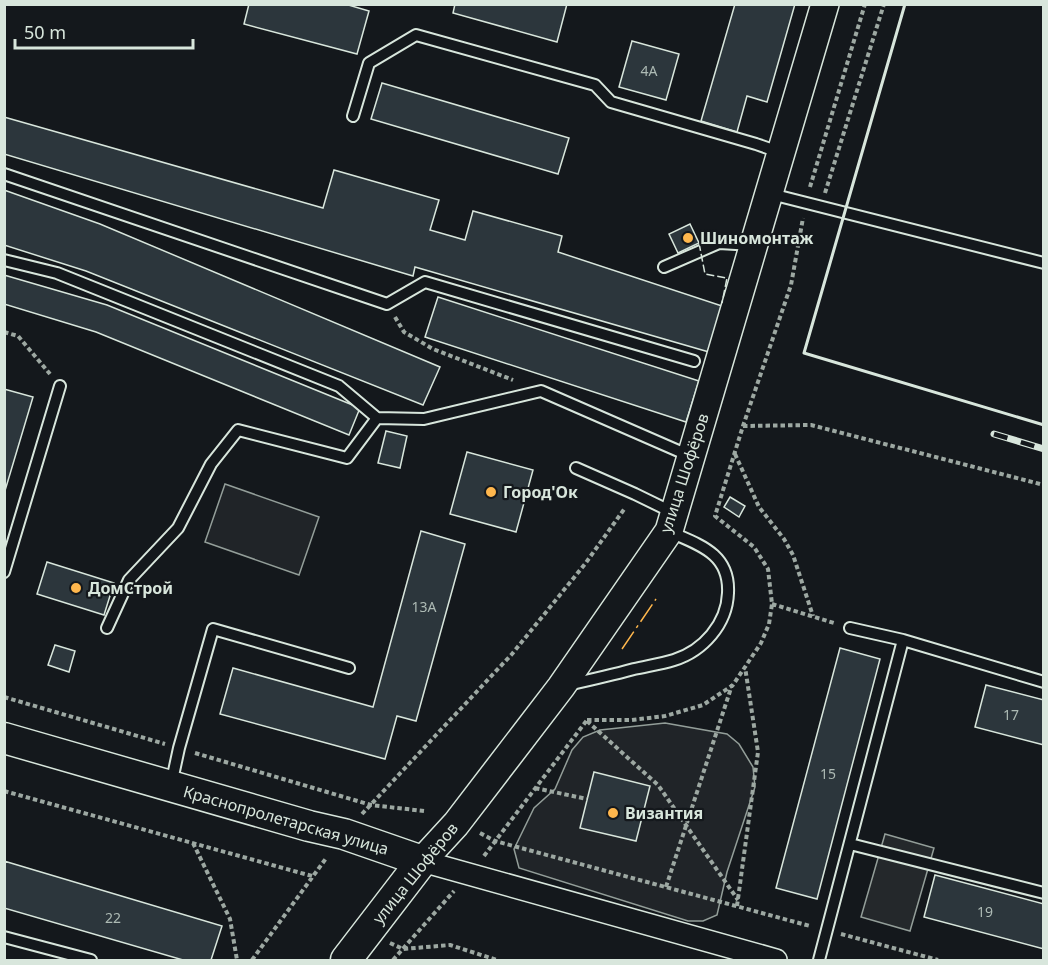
<svg xmlns="http://www.w3.org/2000/svg" width="1048" height="965" viewBox="0 0 1048 965" font-family="'Noto Sans',sans-serif">
	<style>
		.green { fill: #202428; stroke: #939e99; stroke-width: 1.5 }
		.parking { fill: #24282b; stroke: #939e99; stroke-width: 1.5 }
		.building { fill: #2c363c; stroke: #d8e6dc; stroke-width: 1.5 }
		.lines { fill: none; stroke-linecap: round; stroke-linejoin: round }
		.service-casing { stroke: #d8e6dc; stroke-width: 14 }
		.minor-casing { stroke: #d8e6dc; stroke-width: 24 }
		.tertiary-casing { stroke: #d8e6dc; stroke-width: 30 }
		.secondary-casing { stroke: #d8e6dc; stroke-width: 33 }
		.path { stroke: #9da8a2; stroke-width: 4; stroke-dasharray: 4.5 3; stroke-linecap: butt }
		.service { stroke: #14181c; stroke-width: 10 }
		.minor { stroke: #14181c; stroke-width: 21 }
		.tertiary { stroke: #14181c; stroke-width: 27 }
		.secondary { stroke: #14181c; stroke-width: 30 }
		.rail-casing { stroke: #d8e6dc; stroke-width: 7 }
		.rail { stroke: #14181c; stroke-width: 4.5; stroke-dasharray: 14; stroke-linecap: butt }
		.fence { stroke: #d8e6dc; stroke-width: 1.5; stroke-dasharray: 8 3; stroke-linecap: butt }
		.wall { stroke: #d8e6dc; stroke-width: 3 }
		.power { stroke: #ffb74d; stroke-width: 1.5; stroke-dasharray: 21 4.5 3 4.5; stroke-linecap: butt }
		.poi-dot { fill: #ffb74d; stroke: #14181c; stroke-width: 2 }
		.labels { text-anchor: middle; dominant-baseline: central; stroke-width: 4.5; stroke-linejoin: round; paint-order: stroke }
		.number-label { font-size: 14px; fill: #adbab4 }
		.poi-label { font-size: 16px; font-weight: bold; fill: #d8e6dc; stroke: #14181c; text-anchor: start }
		.street-label { font-size: 16px; fill: #d8e6dc; stroke: #14181c }
	</style>
	<rect width="100%" height="100%" fill="#14181c"/>
	<!-- green -->
	<path class="green" d="M225 484 319 517 299 575 205 542Z
		M665 723 727 734 739 744 753 767 755 787 727 872 717 915 703 921H688L519 868 514 849 534 808 555 789 572 750 583 737 600 730Z"/>
	<!-- parking -->
	<path class="parking" d="M885 834 934 848 910 931 861 917Z"/>
	<!-- building -->
	<path class="building" d="M249 4H345L369 11 357 54 244 24Z
		M455 4H567L557 42 453 13Z
		M735 4H795L767 102 747 96 737 132 701 121Z
		M632 41 679 54 666 100 619 87Z
		M382 83 569 138 558 174 371 119Z
		M4 117 323 208 334 170 439 200 430 230 465 240 473 211 562 236 558 252 722 306 709 352 415 267 413 276 4 154Z
		M4 190 100 224 440 367 423 405 86 271 4 245Z
		M690 224 699 243 678 253 669 234Z
		M4 275 107 305 360 408 349 435 96 332 4 304Z
		M438 297 699 381 686 422 425 337Z
		M4 389 33 397 4 494Z
		M386 431 407 436 400 468 378 463Z
		M467 452 533 470 516 532 450 514Z
		M730 497 745 506 739 517 724 507Z
		M421 531 465 544 416 721 397 716 385 759 220 714 233 668 373 707Z
		M47 562 114 583 104 615 37 594Z
		M55 645 75 651 69 672 48 665Z
		M840 648 880 659 817 899 776 888Z
		M986 685 1044 700V745L975 727Z
		M594 772 650 786 636 841 580 828Z
		M4 861 222 926 211 960H183L4 908Z
		M935 875 1044 904V949L924 917Z"/>
	<g class="lines">
		<!-- service casing -->
		<g class="service-casing">
			<path id="service" d="M353 116 369 63 416 35 595 85 611 102 756 144 779 152
				M4 174 387 304 425 282 694 361
				M771 194 1044 263
				M4 260 57 273 339 386 377 418 424 419 541 391 690 456
				M664 267 719 243 753 245
				M576 468 635 494 674 513
				M4 572 60 386
				M107 628 129 580 178 528 211 464 238 430 347 458 377 418
				M850 628 903 640 1044 682
				M567 685C590 680 612 675 634 669 647 666 661 664 674 660 703 651 727 624 728 593 730 554 700 545 670 532
				M171 785 179 748 213 629 349 668
				M850 844 1044 893
				M4 937 91 960
				M819 960 903 640"/>
		</g>
		<!-- minor casing -->
		<g class="minor-casing">
			<path id="minor" d="M422 861 776 960"/>
		</g>
		<!-- tertiary casing -->
		<g class="tertiary-casing">
			<path id="tertiary" d="M422 861 456 824 561 687 669 531 825 4"/>
		</g>
		<!-- secondary casing -->
		<g class="secondary-casing">
			<path id="secondary" d="M4 738 309 826 344 834 422 861 346 960"/>
		</g>
		<!-- path -->
		<path class="path" d="M810 187 865 4
			M825 193 884 4
			M395 317 404 332 433 349 513 380
			M4 332 18 336 50 374
			M743 426 811 425 1044 485
			M735 454 759 507 784 539 793 555 813 616
			M772 604 834 623
			M4 697 165 744
			M587 720H632L665 716 703 705 733 685 761 643 769 624 772 604 768 569 754 547 715 516 743 426 791 285 803 218
			M587 721 658 785 738 900
			M195 753 371 805 424 811
			M535 788 587 799
			M4 791 312 876
			M362 814 512 654 585 564 625 508
			M480 833 495 841 810 926
			M193 843 230 919 237 960
			M484 856 587 720
			M666 887 732 685
			M737 906 758 752 745 667
			M841 934 938 960
			M390 943 403 949 450 945 497 960
			M252 960 327 857
			M393 960 454 891"/>
		<!-- service -->
		<use href="#service" class="service"/>
		<!-- minor -->
		<use href="#minor" class="minor"/>
		<!-- tertiary -->
		<use href="#tertiary" class="tertiary"/>
		<!-- secondary -->
		<use href="#secondary" class="secondary"/>
		<!-- rail casing -->
		<g class="rail-casing">
			<path id="rail" d="M994 434 1044 449"/>
		</g>
		<!-- rail -->
		<use href="#rail" class="rail"/>
		<!-- fence -->
		<path class="fence" d="M699 243 705 274 727 278 722 303"/>
		<!-- wall -->
		<path class="wall" d="M905 4 804 353 1044 425"/>
		<!-- power -->
		<path class="power" d="M622 649 656 599"/>
	</g>
	<!-- markers -->
	<g class="poi-dot">
		<circle cx="688" cy="238" r="6"/>
		<circle cx="491" cy="492" r="6"/>
		<circle cx="76" cy="588" r="6"/>
		<circle cx="613" cy="813" r="6"/>
	</g>
	<g class="labels">
		<!-- number labels -->
		<g class="number-label">
			<text x="649" y="70">4А</text>
			<text x="424" y="606">13А</text>
			<text x="1011" y="714">17</text>
			<text x="828" y="773">15</text>
			<text x="985" y="911">19</text>
			<text x="113" y="917">22</text>
		</g>
		<!-- poi labels -->
		<g class="poi-label">
			<text x="700" y="238">Шиномонтаж</text>
			<text x="503" y="492">Город'Ок</text>
			<text x="88" y="588">ДомСтрой</text>
			<text x="625" y="813">Византия</text>
		</g>
		<!-- street labels -->
		<g class="street-label">
			<text transform="translate(684 473) rotate(-72)">улица Шофёров</text>
			<text transform="translate(286 820) rotate(16)">Краснопролетарская улица</text>
			<text transform="translate(415 873) rotate(-51)">улица Шофёров</text>
		</g>
	</g>
	<!-- border -->
	<rect width="1048" height="965" fill="none" stroke="#d8e6dc" stroke-width="12"/>
	<!-- scale -->
	<path d="M15 39v9h178v-9" fill="none" stroke="#d8e6dc" stroke-width="3"/>
	<text x="24" y="39" font-size="18" fill="#d8e6dc" stroke="#14181c" stroke-width="4.5" paint-order="stroke">50 m</text>
</svg>
